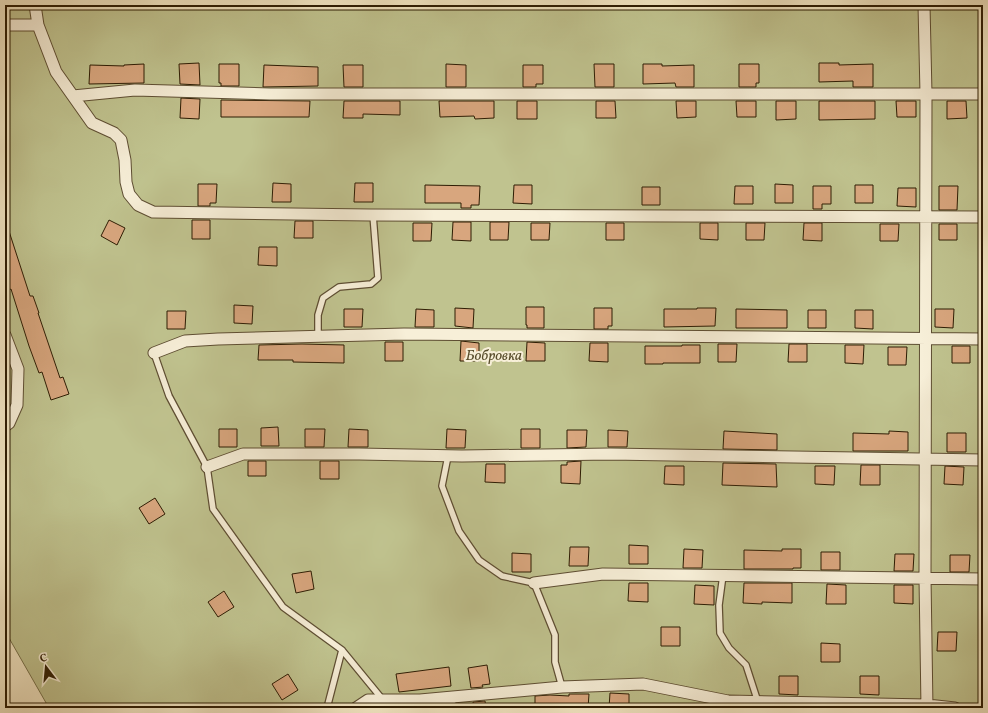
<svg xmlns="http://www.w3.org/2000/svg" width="988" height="713" viewBox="0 0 988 713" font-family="Vollkorn,serif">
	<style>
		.green { fill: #c0c38f; stroke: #767049 }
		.building { fill: #d8a67e; stroke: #2d1c03 }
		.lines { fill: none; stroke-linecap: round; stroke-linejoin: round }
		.lane-casing { stroke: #5e4e33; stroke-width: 8 }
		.street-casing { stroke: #5e4e33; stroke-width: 13 }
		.lane { stroke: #f7efd8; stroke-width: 5.5 }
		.street { stroke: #f7efd8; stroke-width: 11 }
		.labels { text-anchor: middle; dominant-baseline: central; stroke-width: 4; stroke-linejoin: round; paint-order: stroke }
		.park-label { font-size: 15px; font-style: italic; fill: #594e2d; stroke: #f7efd8 }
	</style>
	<rect width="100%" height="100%" fill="#f2e6c3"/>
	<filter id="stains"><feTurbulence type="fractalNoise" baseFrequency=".005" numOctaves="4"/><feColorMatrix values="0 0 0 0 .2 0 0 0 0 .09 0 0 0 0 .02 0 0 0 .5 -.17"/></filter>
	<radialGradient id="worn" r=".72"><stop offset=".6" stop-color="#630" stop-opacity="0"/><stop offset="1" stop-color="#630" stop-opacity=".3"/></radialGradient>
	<!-- green -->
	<path class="green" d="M5 5H983V708H49L5 631Z"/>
	<!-- building -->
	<path class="building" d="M199 63 200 85 180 84 179 64Z
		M819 63H839V65L873 64V87H853V81L819 82Z
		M144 64V83L89 84 90 65 124 66V65Z
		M219 64H239V86H221V83H219Z
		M446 64 466 65V87H446Z
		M594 64H614V87H595Z
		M643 64H662V66L694 65V87H676L675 83 643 84Z
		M739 64H759V83H756V87H739Z
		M264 65 318 67V86L263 87Z
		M343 65H363V87H344Z
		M523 65H543V84H536V87H523Z
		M181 98 200 99 199 119 180 118Z
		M221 100 310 101 309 117H221Z
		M344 101H400V115L363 114V118H343Z
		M439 101H494V118L475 119 474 116 440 117Z
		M517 101H537V119H517Z
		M596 101H615L616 118H596Z
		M676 101H696V117L677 118Z
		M736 101H756V117H737Z
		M776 101H796V119L776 120Z
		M819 101H875V119L819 120Z
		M896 101H916V117H897Z
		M947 101H966L967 118 947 119Z
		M273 183 291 184V202H272Z
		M355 183H373V202H354Z
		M198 184H217L216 203H210V206H198Z
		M775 184 793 185V203H775Z
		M425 185 480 186 479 205H471V208H461V203H425Z
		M514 185H532V204L513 203Z
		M855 185H873V203H855Z
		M735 186H753V204H734Z
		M813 186H831V204H822V209H813Z
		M939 186H958L957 210H939Z
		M642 187H660V205H642Z
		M898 188H916V207L897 206Z
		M109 220 125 228 117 245 101 236Z
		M192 220H210V239H192Z
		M295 221H313V238H294Z
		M453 222H471V241L452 240Z
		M490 222H509L508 240H490Z
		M413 223H432L431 241H413Z
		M531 223H550L549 240H531Z
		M606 223H624V240H606Z
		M700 223H718V240L700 239Z
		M746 223H765L764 240H746Z
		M804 223H822V241L803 240Z
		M880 224H899L898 241H880Z
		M939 224H957V240H939Z
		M5 225H7L30 296H33L39 313H38L60 378 63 377 69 394 51 400 42 372 39 373 29 346 11 289 9 290 5 279Z
		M259 247H277V266L258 265Z
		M234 305 253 306 252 324 234 323Z
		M526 307H544V328H527V325H526Z
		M455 308 474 309 473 328 455 326Z
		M594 308H612V326H608V329H594Z
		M697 308H716L715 326 664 327V309H697Z
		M344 309H363L362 327H344Z
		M416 309 434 310V327H415Z
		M736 309 787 310V328H736Z
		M935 309H954L953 328 935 327Z
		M808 310H826V328H808Z
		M855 310H873V329L855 328Z
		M167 311H186L185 329H167Z
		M461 341 479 343V361H460Z
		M385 342H403V361H385Z
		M527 342 545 343V361H526Z
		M590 343H608V362L589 361Z
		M302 344 344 345V363L293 362V360H258L259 345Z
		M718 344H737L736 362H718Z
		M789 344H807V362H788Z
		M682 345H700V363H663V364H645V346H682Z
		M845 345H864L863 364 845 363Z
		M952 346H970V363H952Z
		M888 347H907L906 365H888Z
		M278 427 279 446H261V428Z
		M219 429H237V447H219Z
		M305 429H325L324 447H305Z
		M349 429 368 430V447H348Z
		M447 429 466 430 465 448H446Z
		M521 429H540V448H521Z
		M567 430H587L586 447 567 448Z
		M608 430 628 431 627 447H608Z
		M724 431 777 434V450L723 449Z
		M889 431 908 432V451H853V433L889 434Z
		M947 433H966V452H947Z
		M248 461H266V476H248Z
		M320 461H339V479H320Z
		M581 461 580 484 561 483V465H567V462Z
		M723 463 776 464 777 487 722 485Z
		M486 464H505V483L485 482Z
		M861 465H880V485H860Z
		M665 466H684V485L664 484Z
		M815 466H835L834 485 815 484Z
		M945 466 964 467 963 485 944 484Z
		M155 498 165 514 149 524 139 508Z
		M629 545 648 546V564H629Z
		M570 547H589L588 566H569Z
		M684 549 703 550 702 568H683Z
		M782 549H801V568H793V569H744V550L782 551Z
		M821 552H840V570H821Z
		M512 553 531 554V572H512Z
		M895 554H914L913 571H894Z
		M950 555H970L969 572H950Z
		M311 571 314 589 296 593 292 574Z
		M629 583H648V602L628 601Z
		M744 583H792V603L762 602V604L743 603Z
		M827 584 846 585V604H826Z
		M695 585 714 586V605L694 604Z
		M894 585H913V604L894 603Z
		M224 591 234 607 218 617 208 602Z
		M661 627H680V646H661Z
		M938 632H957L956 651H937Z
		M821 643 840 644V662H821Z
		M487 665 490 684 482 685 483 687 471 688 468 668Z
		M449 667 451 686 399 692 396 674Z
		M288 674 298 690 282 700 272 684Z
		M779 676H798V695L779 694Z
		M860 676H879V695L860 694Z
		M610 693 629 694V708H609Z
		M569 694H589L588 708H535V696L550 695 569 696Z
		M485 701 486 708H474L473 702Z"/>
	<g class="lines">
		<!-- lane casing -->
		<g class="lane-casing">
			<path id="lane" d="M318 336V315L323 298 339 287 371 284 378 278 373 215
				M154 353 169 396 207 467 213 509 283 607 342 650 383 700 391 708
				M448 456 442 486 459 531 479 560 502 576 534 583 555 635V662L562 687
				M723 575 719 605 720 633 729 648 746 665 758 702
				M327 708 342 650
				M442 708 444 705 454 700"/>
		</g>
		<!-- street casing -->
		<g class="street-casing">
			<path id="street" d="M35 5 38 25 56 72 92 123 114 133 121 140 125 160 126 182 129 194 138 205 153 212 370 215 983 217
				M924 5 926 94 925 578 927 708
				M5 25H38
				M73 96 135 90 270 94H983
				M5 335 18 369 17 405 9 423 5 426
				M154 353 185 341 218 339 404 334 983 339
				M207 467 243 454H359L462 456 610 454 983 460
				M534 583 603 574 983 579
				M356 708 368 700H420L562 687 643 684 728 701 927 705 955 708"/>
		</g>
		<!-- lane -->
		<use href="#lane" class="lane"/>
		<!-- street -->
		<use href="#street" class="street"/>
	</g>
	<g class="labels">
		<!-- park labels -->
		<g class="park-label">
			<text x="494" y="356">Бобровка</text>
		</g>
	</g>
	<!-- margin -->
	<rect width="988" height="713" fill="none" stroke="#f2e6c3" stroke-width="20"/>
	<rect x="6" y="6" width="976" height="701" fill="none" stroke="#2d1c03" stroke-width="2"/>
	<rect x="10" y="10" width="968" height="693" fill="none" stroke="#2d1c03"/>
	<!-- north arrow -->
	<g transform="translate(46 667) rotate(344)" stroke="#f7efd8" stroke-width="3" paint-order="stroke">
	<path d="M0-3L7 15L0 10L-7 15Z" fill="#2d1c03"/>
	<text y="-6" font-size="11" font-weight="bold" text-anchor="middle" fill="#2d1c03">С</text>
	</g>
	<rect width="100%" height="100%" filter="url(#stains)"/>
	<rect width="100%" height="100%" fill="url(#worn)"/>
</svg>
